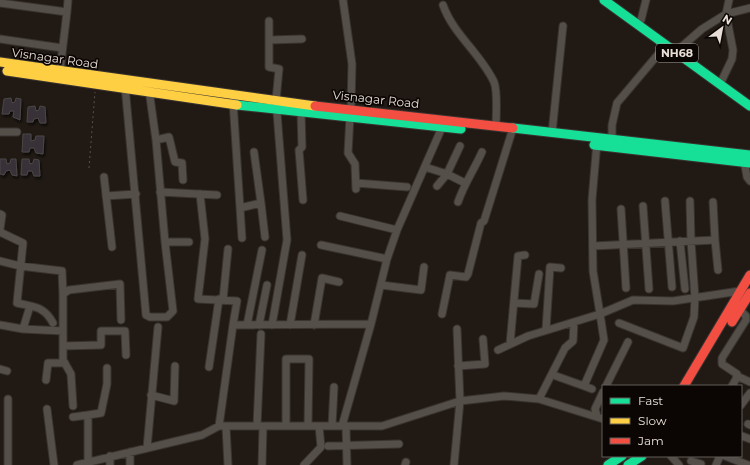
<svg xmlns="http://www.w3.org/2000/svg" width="750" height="465" viewBox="0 0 750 465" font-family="Montserrat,sans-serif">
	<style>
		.building { fill: #373138; stroke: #4a4746; filter: url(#shadow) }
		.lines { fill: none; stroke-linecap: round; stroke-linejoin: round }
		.street-casing { stroke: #3a3431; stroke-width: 9 }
		.fast-casing { stroke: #3a3431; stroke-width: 11 }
		.slow-casing { stroke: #3a3431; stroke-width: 11 }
		.jam-casing { stroke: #3a3431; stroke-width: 11 }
		.path { stroke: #57514d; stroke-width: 1; stroke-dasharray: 2 3; stroke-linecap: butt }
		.street { stroke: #554f4a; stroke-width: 7 }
		.fast { stroke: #16e098; stroke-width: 9 }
		.slow { stroke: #ffcf43; stroke-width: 9 }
		.jam { stroke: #f24e42; stroke-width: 9 }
		.labels { text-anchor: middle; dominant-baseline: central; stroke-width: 3.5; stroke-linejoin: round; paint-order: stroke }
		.shield { fill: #0b0603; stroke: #a69d97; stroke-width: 1 }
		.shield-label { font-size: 11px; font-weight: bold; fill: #e8ded7 }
		.street-label { font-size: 12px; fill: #e8ded7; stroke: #0b0603 }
	</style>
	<defs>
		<filter id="shadow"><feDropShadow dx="1.5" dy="2.5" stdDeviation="1" flood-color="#0009"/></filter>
	</defs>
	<rect width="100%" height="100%" fill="#211a14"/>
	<!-- building -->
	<path class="building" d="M11 98 12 103 15 102 16 98 21 99 20 120 13 117 14 111H10L9 114H2L4 99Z
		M35 106 36 111 39 110 40 106 45 107 46 123H40L38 118 34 119 33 122H27L28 107Z
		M23 134H31V141L35 140 36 136H44L43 154 36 153 34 148H30L29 152H22Z
		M0 159H6L7 164 10 163 11 159H16L17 176 12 175 10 170 6 171 4 175 0 174Z
		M22 159H29L30 164 33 163 34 159 39 160 40 176H34L32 171H28L27 175H21Z"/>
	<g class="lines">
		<!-- street casing -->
		<g class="street-casing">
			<path id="street" d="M343 0 352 64 351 108
				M0 3 67 12 60 70
				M443 5C453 34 481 54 494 82 498 91 496 115 496 126
				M67 12 68 0
				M641 20 646 0
				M269 21V67L279 69 276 100 287 240 272 325
				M0 39 62 48
				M269 40 302 39
				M679 49 702 29 726 14 729 0
				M722 80 732 59 733 50 726 14 750 8
				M125 86 146 315 150 317H167L173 311 165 242H189
				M149 90 156 140 169 137 175 162 182 163 183 180
				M233 101 242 238
				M301 112 302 147 299 150 303 200
				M350 116 348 153 355 164 356 189
				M0 132H17
				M552 133 563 26
				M612 138V125L617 103 666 45
				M156 140 165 242
				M460 146 447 174 465 183
				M744 160 747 177 750 181
				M425 167 447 174 437 186
				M104 177 112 247
				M356 183 407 187
				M160 192 217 195
				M200 194 205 239 198 299 237 301 233 325
				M106 196 136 194
				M665 201 672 287
				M458 202C464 184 474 170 482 152
				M713 202 715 240
				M261 203 265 237
				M643 206 649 289
				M240 208 261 203 254 152
				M621 209 626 288
				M0 214 2 215 0 229
				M340 216 397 230
				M0 232 23 243 17 303C34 307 44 306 53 323
				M680 241 685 289
				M321 245 387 259
				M593 246 715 240 718 270
				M0 261 20 266 62 271 63 294
				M381 285 421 290 424 267
				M223 300 228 249
				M514 303 534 304 539 274
				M442 314 450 275 466 277 468 274 481 223 484 221 513 128
				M619 323 683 348 694 317 695 298 691 241 690 201
				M0 325 23 329 30 306
				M247 325 262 250
				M259 325 267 285
				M290 325 302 255
				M314 325 322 278 339 282
				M23 329 63 331
				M546 330 550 267 561 268
				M510 344 518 256 525 255
				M63 346 101 345V331H125L126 355
				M498 350 528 336 600 314 593 271 592 200 597 142
				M458 366 485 364 483 339
				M209 367 219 299
				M0 369 7 371
				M556 376 584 386 604 340 600 314 633 300 673 301 740 291
				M737 376 750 382
				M46 380 48 363H65
				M584 386 592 389
				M606 386 628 342
				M732 386 736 379 737 374 722 364V358L746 320V316L740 310
				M151 395 174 401 175 366
				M8 399V465
				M539 399 565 348 573 341 574 322
				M741 405 750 393
				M73 406 71 374 63 360V294L69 290 120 284 121 320
				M47 409 54 465
				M597 416 595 409 603 392
				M73 417 88 415
				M748 424 750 425
				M219 426 233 325 371 324
				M226 426 228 465
				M257 426 261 334
				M286 426V359H309L308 426
				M332 426 334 387
				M342 426 371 324 387 259 397 230 443 125
				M346 426 347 465
				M742 436 750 439
				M328 446 399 444
				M147 448 158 327
				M130 452V465
				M110 456V465
				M671 456 679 465
				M725 456 748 465
				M88 461V415L101 413 107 384V368
				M691 461 701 464
				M77 465 202 435 219 426H382L460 401 504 396 539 399 603 419
				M262 465 263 426
				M304 465 321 447 319 426
				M405 465 406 462
				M454 465 460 401 457 329
				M716 465 720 456"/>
		</g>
		<!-- fast casing -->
		<g class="fast-casing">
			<path id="fast" d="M604 0 750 106
				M237 105 461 129
				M513 128 750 155
				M594 145 750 163
				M608 465 622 456
				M628 465 642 456"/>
		</g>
		<!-- slow casing -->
		<g class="slow-casing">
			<path id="slow" d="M0 62 315 106
				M7 71 237 105"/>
		</g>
		<!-- jam casing -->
		<g class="jam-casing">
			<path id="jam" d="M315 106 513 128
				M732 322 750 293
				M684 386 750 275"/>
		</g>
		<!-- path -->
		<path class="path" d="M89 168 95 92"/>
		<!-- street -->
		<use href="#street" class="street"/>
		<!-- fast -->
		<use href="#fast" class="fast"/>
		<!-- slow -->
		<use href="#slow" class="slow"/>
		<!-- jam -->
		<use href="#jam" class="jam"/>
	</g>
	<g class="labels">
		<!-- shield labels -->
		<rect class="shield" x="656" y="44" width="42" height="18" rx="3"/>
		<g class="shield-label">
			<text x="677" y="53">NH68</text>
		</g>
		<!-- street labels -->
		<g class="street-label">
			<text transform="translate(55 58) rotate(8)">Visnagar Road</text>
			<text transform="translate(376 99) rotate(6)">Visnagar Road</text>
		</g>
	</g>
	<!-- legend -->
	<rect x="602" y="385" width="140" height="72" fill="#0b0603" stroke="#635c58"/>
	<rect x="610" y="398" width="20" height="6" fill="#16e098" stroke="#635c58"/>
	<text x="638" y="405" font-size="12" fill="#e8ded7">Fast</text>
	<rect x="610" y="418" width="20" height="6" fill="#ffcf43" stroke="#635c58"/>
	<text x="638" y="425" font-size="12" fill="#e8ded7">Slow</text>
	<rect x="610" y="438" width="20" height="6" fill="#f24e42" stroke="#635c58"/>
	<text x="638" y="445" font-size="12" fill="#e8ded7">Jam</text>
	<!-- north arrow -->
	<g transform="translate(722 28) rotate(32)" stroke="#0b0603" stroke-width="3" paint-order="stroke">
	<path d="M0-3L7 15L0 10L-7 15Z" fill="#e8ded7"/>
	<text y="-6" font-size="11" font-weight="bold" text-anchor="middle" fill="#e8ded7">N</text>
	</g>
</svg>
